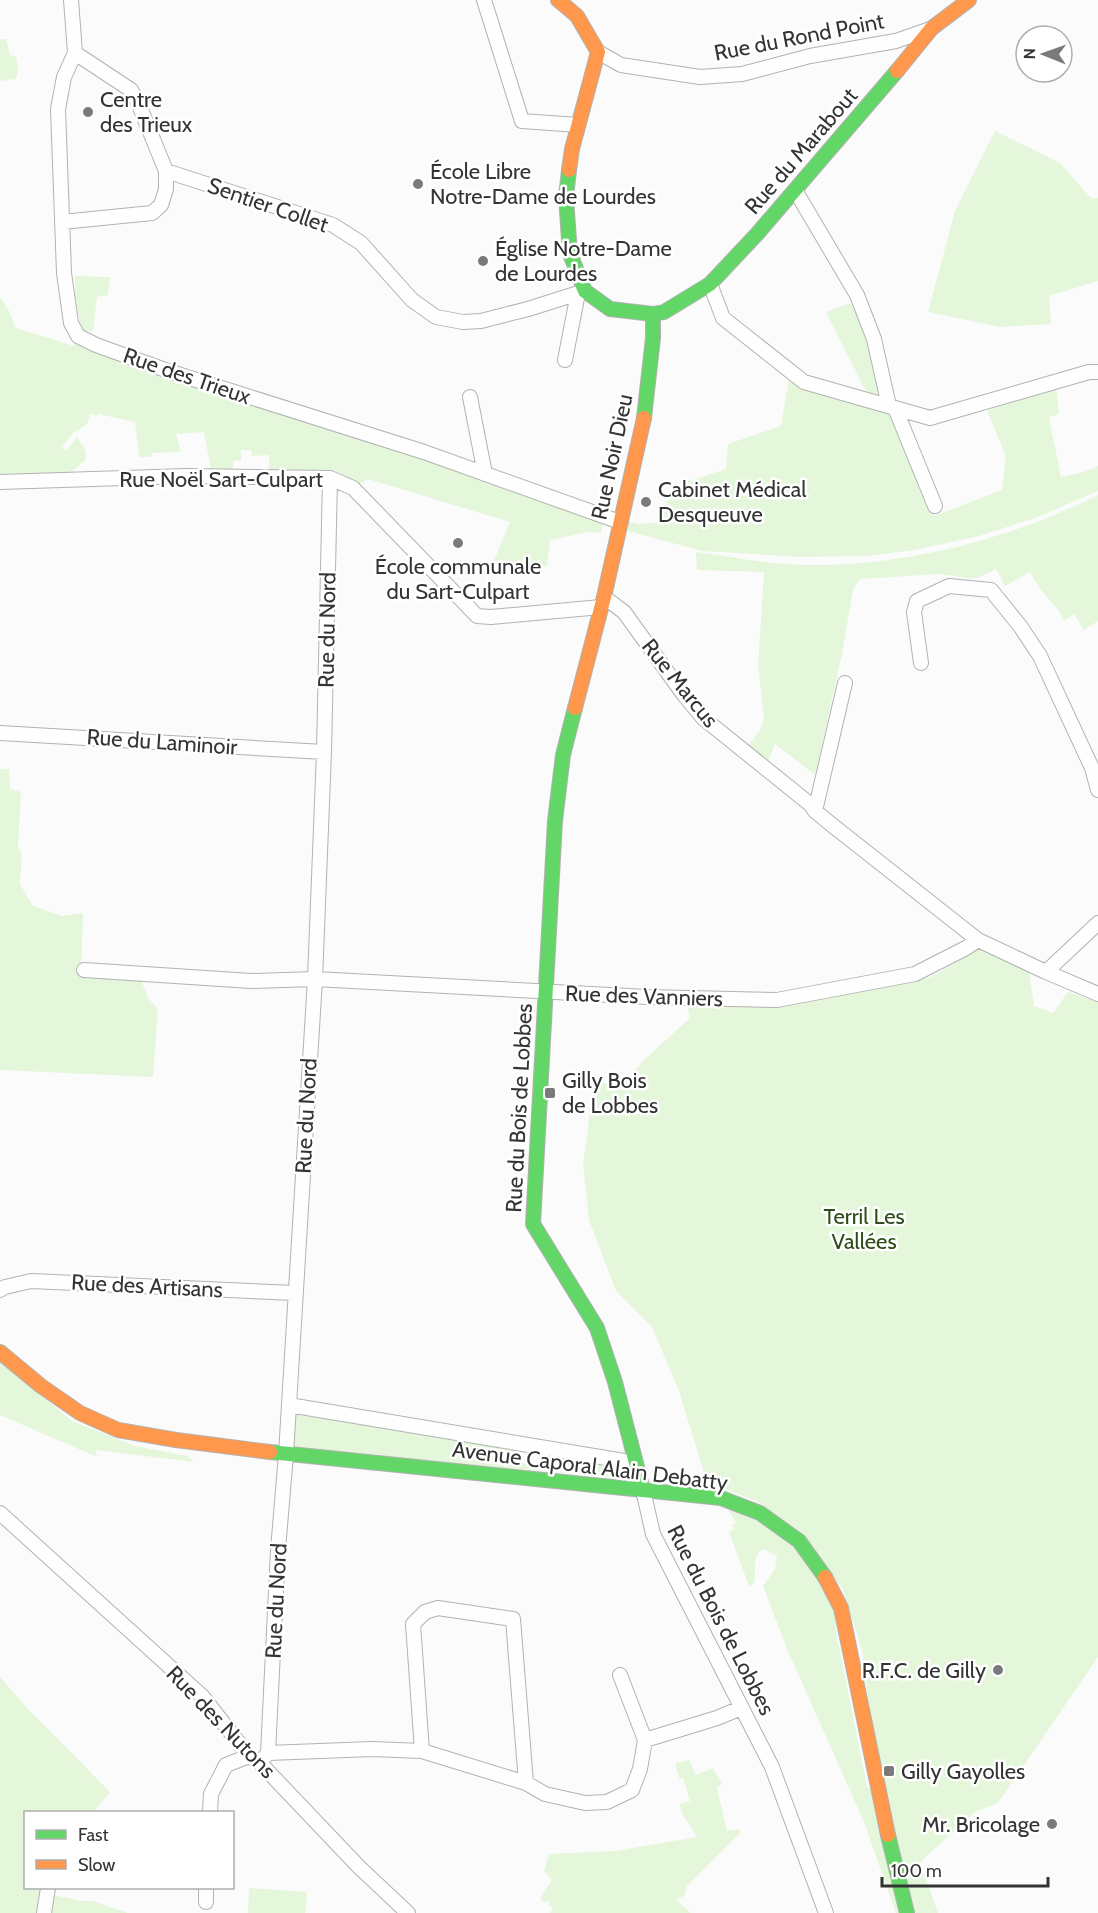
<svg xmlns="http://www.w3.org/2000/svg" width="1098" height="1913" viewBox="0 0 1098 1913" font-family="Cabin,sans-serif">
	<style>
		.green { fill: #e5f7db }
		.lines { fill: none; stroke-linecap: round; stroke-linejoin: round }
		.street-casing { stroke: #b2b2b2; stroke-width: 16 }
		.fast-casing { stroke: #b2b2b2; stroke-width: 16 }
		.slow-casing { stroke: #b2b2b2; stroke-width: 16 }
		.street { stroke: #fefefe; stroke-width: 14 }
		.fast { stroke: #63d668; stroke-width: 14 }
		.slow { stroke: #ff974d; stroke-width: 14 }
		.poi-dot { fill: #7a7a7a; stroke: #fff; stroke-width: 2 }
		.labels { text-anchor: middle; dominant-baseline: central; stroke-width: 5; stroke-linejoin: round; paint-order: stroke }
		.street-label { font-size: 22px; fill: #343435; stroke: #fff }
		.poi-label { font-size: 22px; fill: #343435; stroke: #fff; text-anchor: start }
		.park-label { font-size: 22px; fill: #2e4c17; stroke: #fff }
	</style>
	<rect width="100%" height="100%" fill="#fbfbfb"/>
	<!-- green -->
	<path class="green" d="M0 39H6L10 55 16 56 18 70 16 79 0 81Z
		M995 131 1060 163 1092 199 1098 198V281L1049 296 1051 324 1000 327 928 312 955 211Z
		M75 276 110 277 108 295 97 297 93 331 81 330 75 295Z
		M0 297 9 311 16 328 74 346 76 341 128 364 276 406 604 522 601 533 588 532 550 540 547 566 510 570V564L493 563 510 522 368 479 359 484 336 471 284 470 269 471V455L252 456 251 450H241V460L233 461V470H211L204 432 176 434 181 452 152 453 151 457H139L135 422 98 414V416L90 414 87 424 72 434 62 448 66 451 77 437 86 451V459L72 472 0 474Z
		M850 303 859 312 879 386 878 400 869 397 826 312Z
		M789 378 811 389 886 410 895 420 906 444 934 516 1002 490 1006 456 987 411 1056 385 1059 414 1049 417 1061 477 1084 472 1098 466V491L1038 517 979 536 915 550 866 556 799 557 702 551 624 530 626 521 640 524 658 522 674 486 726 469 728 444 781 426Z
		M1098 495V621L1084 630 1074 614 1064 621 1059 611 1040 589 1030 572 1005 586 996 569 975 579 940 574 860 579 853 590 841 659 815 775 775 744 768 762 747 747 761 729 764 716 758 666 764 572 697 570 696 552C722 555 747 560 773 563 881 573 1002 543 1098 495Z
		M0 769H9L10 789 21 792 18 848 22 853 20 884 33 906 62 916 83 913 81 974 140 977 148 998 158 1009 153 1077 0 1070Z
		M981 948 1029 971 1034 1006 1053 1013 1068 992 1098 1002V1657L998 1803 975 1812 920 1862 938 1913H908L872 1730 862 1650 843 1590 802 1533 759 1502 721 1488 705 1476 679 1391 652 1327 616 1291 589 1220 583 1165 594 1081 622 1086 644 1060 690 1018 687 1003 784 1004 931 977Z
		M0 1361 72 1421 135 1446 187 1456 194 1462 95 1450 97 1457 0 1415Z
		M294 1411 516 1445 513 1462 533 1465 579 1463 580 1459 631 1466 632 1479 292 1449Z
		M725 1505 778 1532 815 1567 838 1622 835 1626 867 1787 873 1791 901 1913H896L864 1822 787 1649 763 1586 775 1569 777 1556 763 1549C751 1555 757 1571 754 1583L749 1586 729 1532 734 1530 732 1525 736 1522Z
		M0 1677 29 1710 110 1792 93 1812H26V1888H47L42 1913H0Z
		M689 1760 696 1775 713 1768 722 1784 717 1788 727 1831 739 1829 740 1833 687 1886 685 1895 676 1900 688 1910 690 1913H550L553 1908 549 1905 550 1902 549 1900 546 1903 540 1899 552 1880 544 1871 549 1854 616 1851 697 1837 682 1813 680 1804 690 1801 683 1778H679L675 1763Z
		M249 1888 307 1892 305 1913H248Z
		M52 1895 83 1901H93L128 1913H49Z"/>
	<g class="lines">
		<!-- street casing -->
		<g class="street-casing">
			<path id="street" d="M71 0 75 53 64 77 58 109 64 273 71 323 78 336 96 345 171 372 424 452 620 522
				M484 0 522 121 578 125
				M598 52 621 65 700 77 742 74 810 56 896 41 930 29
				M166 171 333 225 361 243 412 300 436 317 463 322 481 321 528 309 585 291
				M795 190 857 295 874 339 889 406
				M62 222 152 213 161 205 166 189V171L137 100 131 90 75 53
				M710 284 723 318 804 382 930 418 1089 372H1098
				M565 360 578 293
				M470 397 485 474
				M895 408 935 506
				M0 482 186 476 330 478 353 488 477 616 491 617 601 607
				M604 597 624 612 684 695 703 718 811 805 815 811 832 825 978 940 1046 972 1098 994
				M921 663 914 612 917 601 949 586 991 590 1020 626 1040 656 1092 768 1098 790
				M0 733 324 752
				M815 811 845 683
				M84 970 251 981 315 979 647 997 777 1000 915 974 966 948 978 940
				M1046 972 1098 923
				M0 1290 5 1287 31 1281 295 1293
				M289 1405 636 1463
				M643 1490 653 1534 772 1767 826 1913
				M0 1513 203 1697 249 1756 260 1763 359 1867 408 1913
				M620 1675 645 1740
				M422 1751 413 1624 425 1612 438 1608 513 1619 526 1783
				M268 1753 278 1550 286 1454 315 979 324 752 330 478
				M264 1758 268 1753 372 1749 422 1751 526 1783 545 1794 585 1803 607 1802 632 1790 640 1769 645 1740 717 1718 741 1708
				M210 1812 211 1794 226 1765 249 1756
				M206 1902V1888
				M44 1913 48 1888"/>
		</g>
		<!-- fast casing -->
		<g class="fast-casing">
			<path id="fast" d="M569 170 566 197 570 254 585 291 610 309 653 314 664 312 710 284 757 234 897 71
				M644 418 653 338V314
				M575 708 563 755 555 821 533 1224 597 1328 615 1382 643 1490
				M270 1452 721 1498 760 1513 799 1541 825 1577
				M888 1835 907 1913"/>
		</g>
		<!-- slow casing -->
		<g class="slow-casing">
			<path id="slow" d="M558 0 577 16 598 52 572 149 569 170
				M897 71 932 28 969 0
				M575 708 604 597 644 418
				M0 1352 41 1386 80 1413 118 1430 176 1440 270 1452
				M825 1577 841 1608 888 1835"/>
		</g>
		<!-- street -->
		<use href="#street" class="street"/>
		<!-- fast -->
		<use href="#fast" class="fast"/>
		<!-- slow -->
		<use href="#slow" class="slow"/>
	</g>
	<!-- markers -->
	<g class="poi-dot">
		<circle cx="88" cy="112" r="6"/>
		<circle cx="418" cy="184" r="6"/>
		<circle cx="483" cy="261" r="6"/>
		<circle cx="646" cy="502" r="6"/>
		<circle cx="458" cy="543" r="6"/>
		<rect x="544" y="1087" width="12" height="12" rx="3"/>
		<circle cx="998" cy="1670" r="6"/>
		<rect x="883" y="1765" width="12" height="12" rx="3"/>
		<circle cx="1052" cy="1824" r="6"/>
	</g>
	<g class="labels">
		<!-- street labels -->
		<g class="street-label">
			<text transform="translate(799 37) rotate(-11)">Rue du Rond Point</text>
			<text transform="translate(801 151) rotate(-49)">Rue du Marabout</text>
			<text transform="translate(268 205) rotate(19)">Sentier Collet</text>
			<text transform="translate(187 376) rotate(19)">Rue des Trieux</text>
			<text transform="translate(612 457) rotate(-78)">Rue Noir Dieu</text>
			<text x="221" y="479">Rue Noël Sart-Culpart</text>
			<text transform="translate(327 630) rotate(-89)">Rue du Nord</text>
			<text transform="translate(680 683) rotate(51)">Rue Marcus</text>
			<text transform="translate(162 742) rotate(4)">Rue du Laminoir</text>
			<text transform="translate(644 996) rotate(2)">Rue des Vanniers</text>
			<text transform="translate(519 1108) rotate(-87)">Rue du Bois de Lobbes</text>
			<text transform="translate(306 1116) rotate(-87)">Rue du Nord</text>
			<text transform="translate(147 1286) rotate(3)">Rue des Artisans</text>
			<text transform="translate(590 1466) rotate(7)">Avenue Caporal Alain Debatty</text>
			<text transform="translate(276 1601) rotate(-87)">Rue du Nord</text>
			<text transform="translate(721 1620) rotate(63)">Rue du Bois de Lobbes</text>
			<text transform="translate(221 1722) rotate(46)">Rue des Nutons</text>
		</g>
		<!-- poi labels -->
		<g class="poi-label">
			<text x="100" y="99">Centre<tspan x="100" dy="25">des Trieux</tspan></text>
			<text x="430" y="171">École Libre<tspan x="430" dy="25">Notre-Dame de Lourdes</tspan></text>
			<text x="495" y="248">Église Notre-Dame<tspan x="495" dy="25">de Lourdes</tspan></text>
			<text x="658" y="489">Cabinet Médical<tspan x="658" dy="25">Desqueuve</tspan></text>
			<text x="458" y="566" text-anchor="middle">École communale<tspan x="458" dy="25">du Sart-Culpart</tspan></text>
			<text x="562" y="1080">Gilly Bois<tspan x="562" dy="25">de Lobbes</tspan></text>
			<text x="986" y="1670" text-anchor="end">R.F.C. de Gilly</text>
			<text x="901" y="1771">Gilly Gayolles</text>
			<text x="1040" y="1824" text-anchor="end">Mr. Bricolage</text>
		</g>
		<!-- park labels -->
		<g class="park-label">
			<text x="864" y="1216">Terril Les<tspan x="864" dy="25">Vallées</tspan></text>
		</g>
	</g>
	<!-- legend -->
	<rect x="24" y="1811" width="210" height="78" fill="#ffffff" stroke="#aeaeae" stroke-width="1.5"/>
	<rect x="36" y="1830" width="30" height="9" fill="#63d668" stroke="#aeaeae" stroke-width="1.5"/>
	<text x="78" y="1841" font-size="18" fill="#343435">Fast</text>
	<rect x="36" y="1860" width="30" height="9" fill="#ff974d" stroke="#aeaeae" stroke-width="1.5"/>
	<text x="78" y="1871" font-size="18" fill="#343435">Slow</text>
	<!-- north arrow -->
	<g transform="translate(1044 54) rotate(271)"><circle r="28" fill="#ffffff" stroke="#aeaeae" stroke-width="1.5"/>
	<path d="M0-4.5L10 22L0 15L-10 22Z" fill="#7a7a7a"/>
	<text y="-9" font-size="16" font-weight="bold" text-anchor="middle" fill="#343435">N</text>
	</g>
	<!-- scale -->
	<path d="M882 1877v9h166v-9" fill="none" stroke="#343435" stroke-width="3"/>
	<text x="891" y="1877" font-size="18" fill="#343435" stroke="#ffffff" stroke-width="4.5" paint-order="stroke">100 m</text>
</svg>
